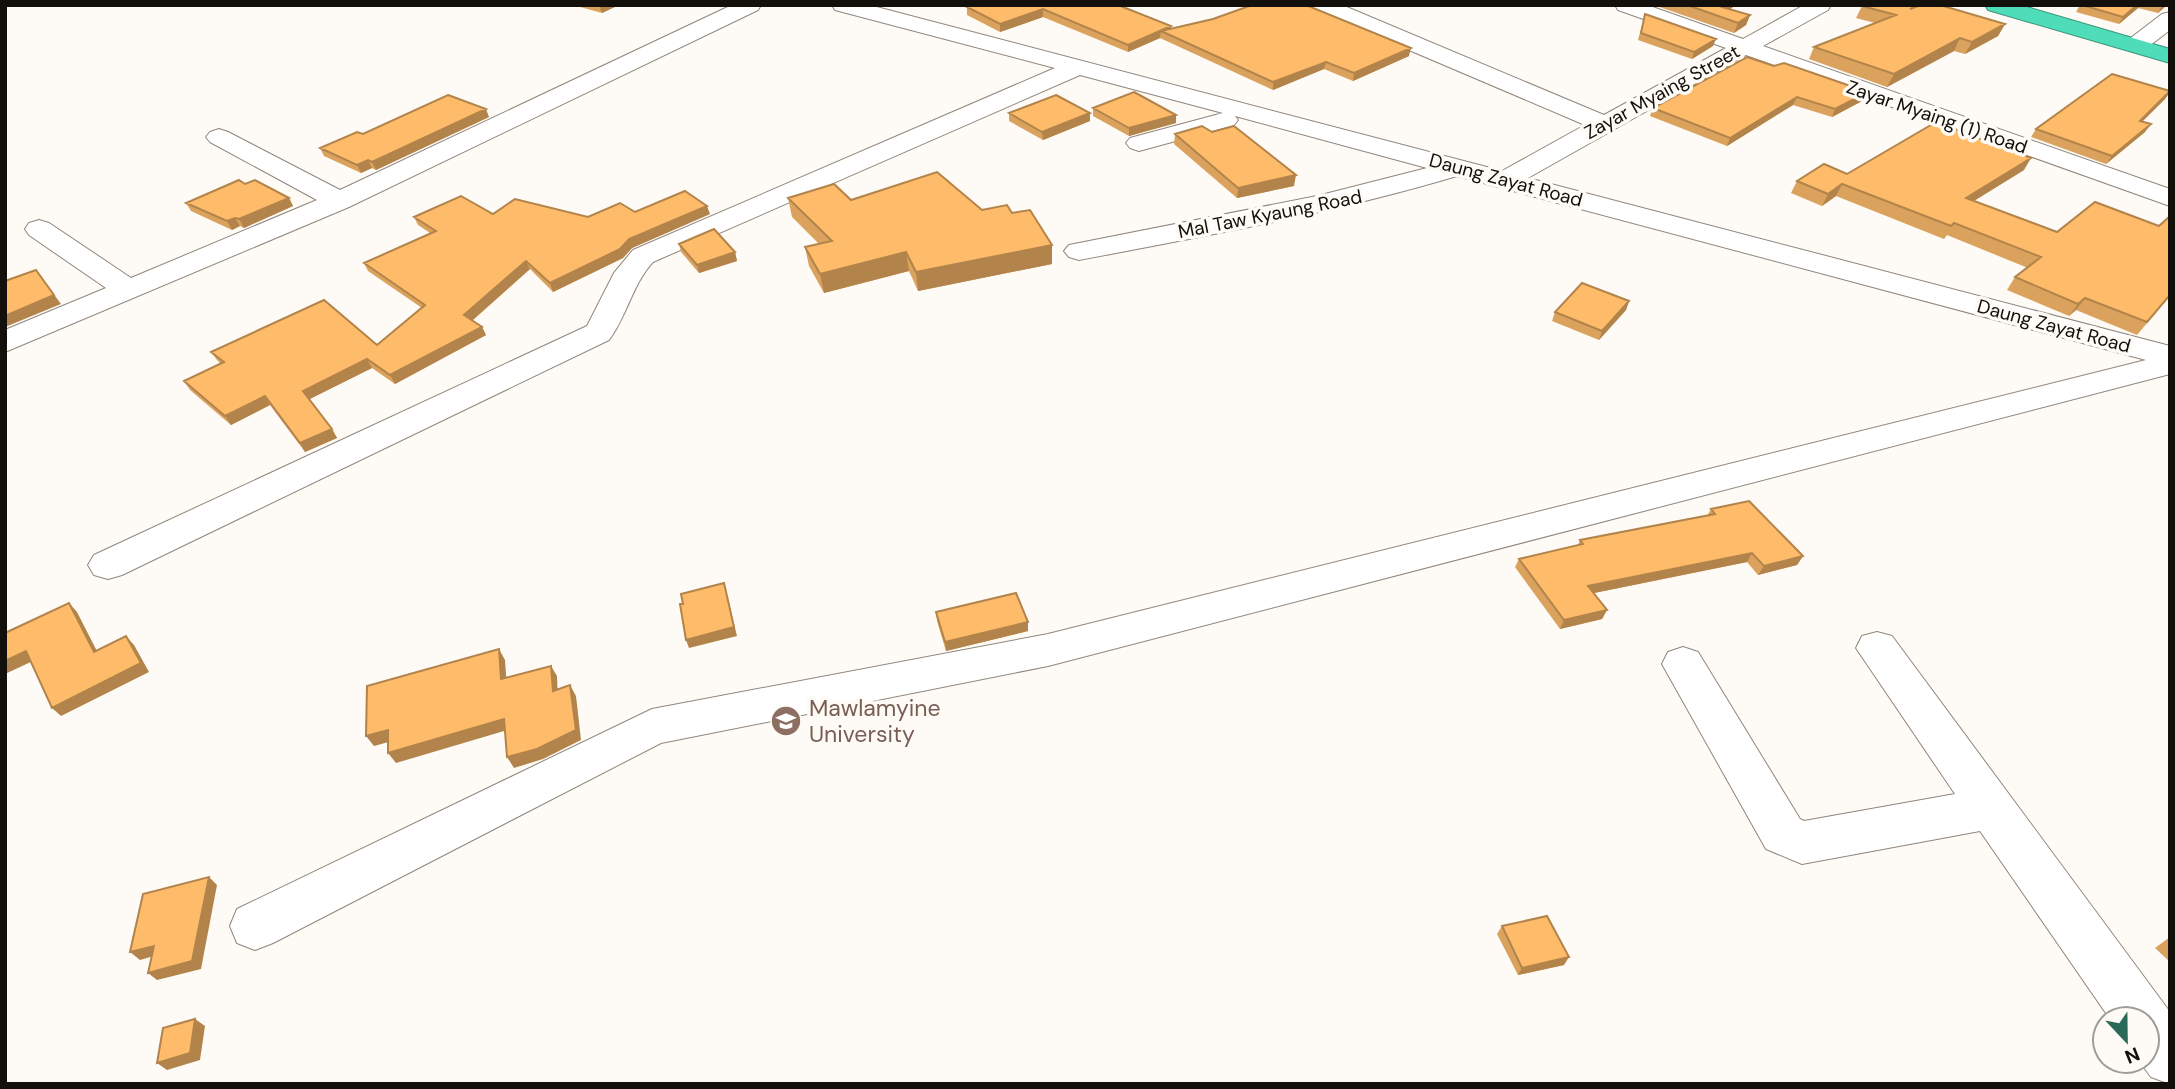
<svg xmlns="http://www.w3.org/2000/svg" width="2175" height="1089" viewBox="0 0 2175 1089" font-family="'DM Sans',sans-serif">
	<style>
		.lines { fill: none; stroke-linecap: round; stroke-linejoin: round }
		.minor-casing { stroke: #90867c; stroke-width: 2 }
		.highway-casing { stroke: #3a957c; stroke-width: 2 }
		.minor { fill: #fff; fill-rule: evenodd }
		.highway { fill: #4fdcb8; fill-rule: evenodd }
		.wall { fill: #daa25c }
		.shaded-wall { fill: #b2844b }
		.building { fill: #febc6b; stroke: #b2844b; stroke-width: 2 }
		.labels { text-anchor: middle; dominant-baseline: central; stroke-width: 7; stroke-linejoin: round; paint-order: stroke }
		.far-street-label { font-size: 19px; fill: #13100c; stroke: #fefaf5 }
		.education-label { font-size: 23px; fill: #785e54; stroke: #fefaf5; text-anchor: start }
	</style>
	<rect width="100%" height="100%" fill="#fefaf5"/>
	<g class="lines">
		<!-- minor casing -->
		<g class="minor-casing">
			<path id="minor" d="M732 5H761L758 10 349 207 5 352V330L106 288 29 235 25 229 29 223 39 220 49 223 131 278 317 200 210 142 206 137 210 132 219 129 228 132 340 190Z
				M832 5H869L1502 171 1585 125 1315 10 1312 5H1342L1604 115 1726 48 1618 10 1615 5H1647L1743 39 1804 5H1831L1828 10 1763 46 2170 189V206L1746 55 1528 178 2170 346V374L1048 666 661 743 273 943 255 950 237 943 230 926 237 909 652 709 1048 634 2146 360 1457 176C1333 213 1206 236 1079 260L1069 257 1064 251 1069 245 1317 196 1427 168 1235 116 1238 120 1234 125 1139 151 1130 148 1126 143 1130 138 1223 113 1080 75 653 262C633 283 627 316 609 340L122 575 108 579 94 575 88 565 94 555 587 326 614 273 633 250 1055 68 835 10Z
				M2170 12V30L2144 50H2128L2125 45 2128 40 2162 14Z
				M1877 632 1892 636 2170 1012V1084L2151 1077 2139 1061H2147V1019H2110L1980 831 1802 864 1766 849 1662 664 1668 652 1683 647 1698 652 1800 819 1804 821 1955 794 1856 648 1862 636Z"/>
		</g>
		<!-- highway casing -->
		<g class="highway-casing">
			<path id="highway" d="M1985 5H2020L2170 49V63L1988 10Z"/>
		</g>
		<!-- minor -->
		<use href="#minor" class="minor"/>
		<!-- highway -->
		<use href="#highway" class="highway"/>
	</g>
	<!-- wall -->
	<path class="wall" d="M573 5H619L602 13Z
		M1118 5 1171 26V28L1409 56 1353 81 1324 69 1273 90 1160 38 1128 52 1043 17 1000 32 967 15V7Z
		M1654 5H1736L1730 9 1750 15 1746 25 1734 33Z
		M2080 5H2167L2158 13 2138 8 2119 24 2076 12Z
		M1862 6 2005 24 1998 36 1965 54 1954 51 1887 87 1809 59 1814 47 1875 23 1856 18Z
		M1645 14 1713 46 1692 59 1638 40Z
		M1774 66 1868 92 1864 100 1832 117 1793 105 1727 146 1650 116 1653 108Z
		M2170 92 2165 99 2142 121 2145 132 2106 164 2031 137 2036 129Z
		M1093 108 1176 123 1129 136 1093 116Z
		M1009 113H1090V121L1043 140 1009 121Z
		M489 117 376 170 372 168 361 173 324 156 320 148 363 134Z
		M1175 134 1294 186 1237 198 1174 144Z
		M2024 170 1974 201 2057 232 2159 226 2170 216V296L2137 335 2076 310 2069 316 2007 290 2015 277 2028 268 1947 235 1944 239 1836 196 1822 206 1791 193 1797 181 1847 174Z
		M245 184 289 198 293 206 244 228 240 226 232 230 191 211 186 203Z
		M788 198 851 200 982 210 1012 213 1052 245V264L918 291 909 271 824 293 809 266 805 247 819 244 792 217Z
		M635 212 710 214 632 248 623 258 553 292 530 269 472 321 482 327 486 335 395 384 372 368 309 399 332 429 337 438 305 452 270 405 231 425 190 390 184 381 221 364 217 360 211 352 377 345 422 308 368 271 364 263 430 233 418 225 414 217 493 214 588 217Z
		M679 244 735 252 737 261 699 273 681 252Z
		M1629 301 1626 310 1599 340 1552 321 1555 312Z
		M1711 509 1803 556 1797 565 1758 575 1747 562 1594 593 1607 610 1602 619 1560 629 1515 567 1519 559 1578 545 1580 540 1707 516Z
		M936 612 1028 622V631L946 651 937 621Z
		M1502 926 1564 965 1518 975 1497 934Z
		M2170 937V962L2155 948Z"/>
	<!-- shaded-wall -->
	<path class="shaded-wall" d="M599 5H619L602 13Z
		M1724 5H1736L1718 17 1722 7Z
		M2137 5H2140L2138 8 2119 24 2123 17Z
		M2163 5H2167L2158 13 2162 6Z
		M1043 9V17L1000 32V24Z
		M1750 15 1746 25 1734 33 1738 23Z
		M2005 24 1998 36 1965 54 1972 42Z
		M1171 26V33L1161 31 1160 38 1128 52V45Z
		M1960 38 1954 51 1887 87 1894 74Z
		M1716 39 1713 46 1692 59 1694 52Z
		M1411 48 1409 56 1353 81 1354 73Z
		M1326 62 1324 69 1273 90V82Z
		M1868 92 1864 100 1832 117 1835 109Z
		M2170 92 2165 99 2135 129 2140 121Z
		M1797 97 1793 105 1727 146 1730 138Z
		M486 109 489 117 376 170 372 162Z
		M1090 113V121L1043 140 1042 132Z
		M1176 115V123L1129 136V128Z
		M2151 124 2145 132 2106 164 2112 156Z
		M2031 158 2024 170 1959 210 1966 198Z
		M368 160 372 168 361 173 357 165Z
		M1296 175 1294 186 1237 198 1238 188Z
		M1842 184 1836 196 1822 206 1828 194Z
		M289 198 293 206 244 228 239 219Z
		M707 206 710 214 632 248 623 258 553 292 550 283 629 239Z
		M235 218 240 226 232 230 227 221Z
		M1052 245V264L918 291 916 272Z
		M735 252 737 261 699 273 697 265Z
		M906 252 909 271 824 293 820 274Z
		M526 261 530 269 468 324 464 315Z
		M36 270 61 304 5 327V316Z
		M2085 298 2076 310 2069 316 2078 304Z
		M1629 301 1626 310 1599 340 1602 331Z
		M482 327 486 335 395 384 390 375Z
		M367 359 372 368 308 400 303 391Z
		M265 396 270 405 231 425 225 416Z
		M332 429 337 438 305 452 300 443Z
		M1752 553 1747 562 1584 595 1588 586Z
		M1803 556 1797 565 1758 575 1764 566Z
		M724 583 737 636 689 648 686 640Z
		M69 603 77 612 102 661 94 652Z
		M1607 610 1602 619 1560 629 1564 620Z
		M1028 622V631L946 651 945 642Z
		M126 636 134 645 149 672 61 716 52 708Z
		M499 649 505 660 507 689 501 679Z
		M26 651 35 660 5 674V661Z
		M551 666 557 676 558 702 553 691Z
		M570 685 576 696 581 740 543 759 514 768 507 757Z
		M504 719 511 729 396 763 388 753Z
		M388 730 396 740 374 746 366 736Z
		M209 877 217 885 201 969 157 980 148 973Z
		M154 946 164 953 140 960 130 952Z
		M1569 957 1564 965 1518 975 1522 968Z
		M195 1019 205 1026 200 1060 167 1070 157 1063Z"/>
	<!-- building -->
	<path class="building" d="M974 5H1118L1171 26 1128 45 1043 9 1000 24 967 7Z
		M1252 5H1306L1411 48 1354 73 1326 62 1273 82 1161 31 1213 19Z
		M1687 5H1724L1722 7 1750 15 1738 23Z
		M1863 5H1917L1910 9 1921 5H1940L2005 24 1972 42 1960 38 1894 74 1814 47 1896 15 1862 6Z
		M2082 5H2137L2123 17Z
		M1645 14 1716 39 1694 52 1641 33Z
		M1747 57 1774 66 1784 63 1868 92 1835 109 1797 97 1730 138 1653 108Z
		M2112 74 2170 91 2140 121 2151 124 2112 156 2036 129Z
		M1134 92 1176 115 1129 128 1093 108Z
		M448 95 486 109 372 162 368 160 357 165 320 148 357 132 363 134Z
		M1056 95 1090 113 1042 132 1009 113Z
		M1936 122 2031 158 1966 198 2057 232 2095 202 2159 226 2170 216V295L2147 322 2085 298 2078 304 2015 277 2041 257 1954 223 1951 226 1842 184 1828 194 1797 181 1824 164 1847 174Z
		M1202 126 1212 132 1234 126 1296 175 1238 188 1175 134Z
		M937 172 982 210 1007 205 1012 213 1030 210 1052 245 916 272 906 252 820 274 805 247 832 241 788 198 834 184 851 200Z
		M239 180 245 184 255 180 289 198 239 219 235 218 227 221 186 203Z
		M685 191 707 206 629 239 620 249 550 283 526 261 464 315 482 327 390 375 367 359 303 391 332 429 300 443 265 396 225 416 184 381 224 362 211 352 324 300 377 345 425 305 364 263 436 231 414 217 461 196 493 214 515 199 588 217 620 203 635 212Z
		M714 229 735 252 697 265 679 244Z
		M36 270 54 295 5 316V281Z
		M1582 283 1629 301 1602 331 1555 312Z
		M1749 501 1803 556 1764 566 1752 553 1588 586 1607 610 1564 620 1519 559 1583 544 1580 540 1715 514 1711 509Z
		M724 583 734 627 686 640 680 604H683L681 594Z
		M1016 593 1028 622 945 642 936 612Z
		M69 603 94 652 126 636 141 663 52 708 26 651 5 661V633Z
		M499 649 501 679 551 666 553 691 570 685 576 730 537 749 507 757 504 719 388 753V730L366 736 367 686Z
		M209 877 192 961 148 973 154 946 130 952 143 894Z
		M1547 916 1569 957 1522 968 1502 926Z
		M195 1019 190 1053 157 1063 163 1028Z"/>
	<!-- icons -->
	<defs>
		<g id="university-disc" transform="scale(1.575)"><circle r="9.5" fill="#8d6e63" stroke="#fefaf5"/><path d="M0-5L7-2L0 1L-7-2ZM-4 1L0 2.5L4 1V4Q0 6-4 4Z" fill="#fff"/></g>
	</defs>
	<g fill-rule="evenodd">
		<use href="#university-disc" x="786" y="721"/>
	</g>
	<g class="labels">
		<!-- far-street labels -->
		<g class="far-street-label">
			<text transform="translate(1662 92) rotate(-29)">Zayar Myaing Street</text>
			<text transform="translate(1937 117) rotate(19)">Zayar Myaing (1) Road</text>
			<text transform="translate(1506 180) rotate(15)">Daung Zayat Road</text>
			<text transform="translate(1270 214) rotate(-11)">Mal Taw Kyaung Road</text>
			<text transform="translate(2054 326) rotate(15)">Daung Zayat Road</text>
		</g>
		<!-- education labels -->
		<g class="education-label">
			<text x="809" y="708">Mawlamyine<tspan x="809" dy="26">University</tspan></text>
		</g>
	</g>
	<!-- border -->
	<rect width="2175" height="1089" fill="none" stroke="#13100c" stroke-width="14"/>
	<!-- north arrow -->
	<g transform="translate(2126 1040) rotate(158)"><circle r="33" fill="#fefaf5" stroke="#a09c98" stroke-width="2"/>
	<path d="M0-5L12 26L0 18L-12 26Z" fill="#286958"/>
	<text y="-10" font-size="19" font-weight="bold" text-anchor="middle" fill="#13100c">N</text>
	</g>
</svg>
